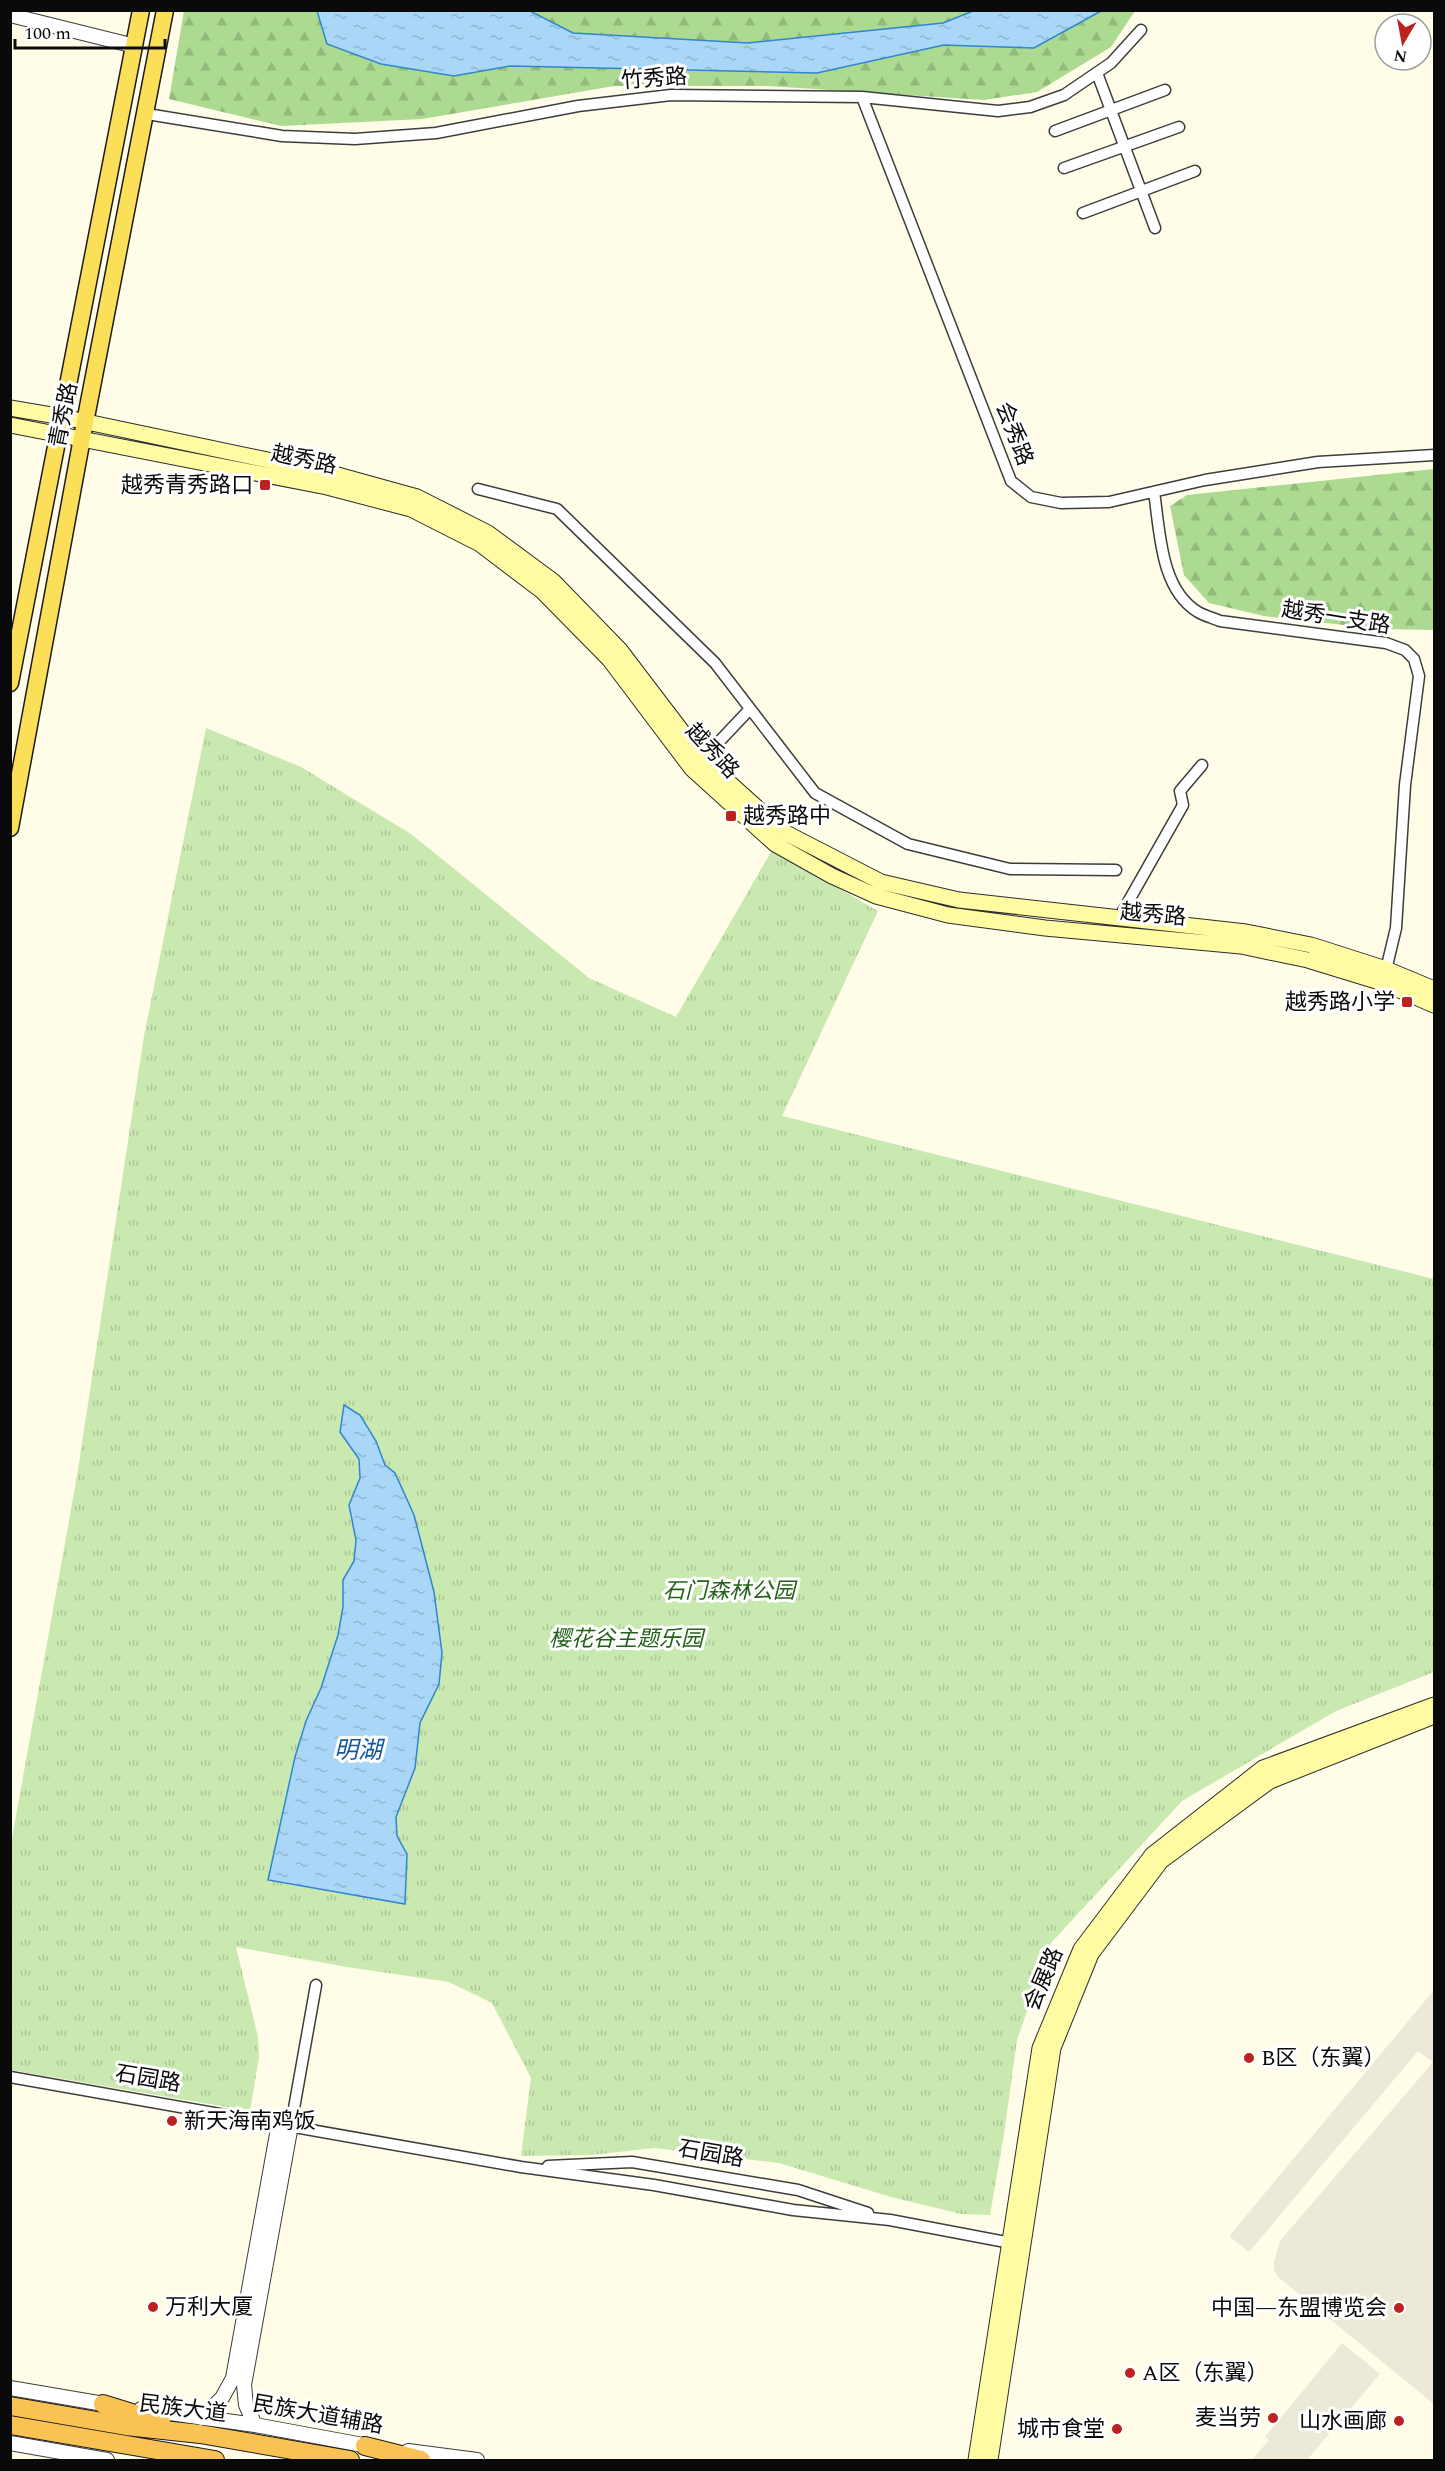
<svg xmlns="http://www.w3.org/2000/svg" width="1445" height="2471" viewBox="0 0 1445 2471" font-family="Spectral,'Noto Sans SC',serif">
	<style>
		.forest { fill: url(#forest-firs) }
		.park { fill: url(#park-tufts) }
		.plaza { fill: #ede9d8 }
		.water { fill: url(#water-ripples); stroke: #3086d0; stroke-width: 1.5 }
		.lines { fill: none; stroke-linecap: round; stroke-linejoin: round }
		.minor-casing { stroke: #3d3d3d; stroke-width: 13 }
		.tertiary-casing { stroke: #3d3d3d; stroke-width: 16 }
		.secondary-casing { stroke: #2c2c2c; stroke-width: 17 }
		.primary-casing { stroke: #1b1b1b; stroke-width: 19 }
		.trunk-casing { stroke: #1b1b1b; stroke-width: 20 }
		.minor { stroke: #fff; stroke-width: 10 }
		.tertiary { stroke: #fff; stroke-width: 14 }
		.secondary { stroke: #fffba2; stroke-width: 15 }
		.primary { stroke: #fcdf59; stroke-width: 16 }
		.trunk { stroke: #fac252; stroke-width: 18 }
		.poi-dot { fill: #bc2220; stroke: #fff; stroke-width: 2 }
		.labels { text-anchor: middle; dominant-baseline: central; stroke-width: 6; stroke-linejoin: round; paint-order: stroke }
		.street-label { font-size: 22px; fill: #0a0a0a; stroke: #fff }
		.poi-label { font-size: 22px; fill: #0a0a0a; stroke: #fff; text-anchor: end }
		.park-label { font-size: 22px; font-style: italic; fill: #24621a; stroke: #fff }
		.water-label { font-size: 24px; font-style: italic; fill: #12579d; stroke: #fff }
	</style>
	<defs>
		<pattern id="forest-firs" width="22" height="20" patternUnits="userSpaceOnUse" patternTransform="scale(1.5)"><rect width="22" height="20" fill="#acda90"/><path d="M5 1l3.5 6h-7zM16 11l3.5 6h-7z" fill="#93ba7b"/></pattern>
		<pattern id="park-tufts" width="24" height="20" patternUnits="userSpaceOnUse" patternTransform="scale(1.5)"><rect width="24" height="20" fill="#cae9b1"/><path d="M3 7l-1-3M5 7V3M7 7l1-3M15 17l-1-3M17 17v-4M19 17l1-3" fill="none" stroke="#acc697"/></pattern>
		<pattern id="water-ripples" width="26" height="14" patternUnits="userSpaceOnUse" patternTransform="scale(1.5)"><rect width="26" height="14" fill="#aad6f7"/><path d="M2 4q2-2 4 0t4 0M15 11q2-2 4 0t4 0" fill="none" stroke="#91b6d2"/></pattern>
	</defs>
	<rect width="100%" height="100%" fill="#fffce7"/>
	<!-- forest -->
	<path class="forest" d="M184 11H1135L1111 47 1037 92 984 100 768 86H614L422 119 281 126 169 99Z
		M1434 469V630L1380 629 1264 616 1209 603 1184 575 1170 506 1187 495Z"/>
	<!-- park -->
	<path class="park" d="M206 728 301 767 411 834 589 978 676 1017 772 850 878 911 782 1116 1434 1279V1672L1336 1711 1182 1801 1050 1944 1017 2040 1004 2134 990 2215 961 2214 891 2197 779 2163 654 2148 592 2155 521 2156 531 2078 492 2003 449 1982 347 1967 236 1947 258 2037 259 2057 250 2111 11 2070V1844L77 1476 144 1036Z"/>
	<!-- plaza -->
	<path class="plaza" d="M1434 1990V2404L1278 2277 1274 2270V2262L1280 2241 1433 2062 1418 2051 1249 2252 1229 2236Z
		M1342 2343 1380 2374 1307 2460H1252L1269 2440 1265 2437Z"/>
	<!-- water -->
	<path class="water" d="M317 11H530L573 33 748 43 943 23 973 11H1101L1034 48 944 45 817 73 510 66 454 76 381 64 327 44Z
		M344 1405 360 1415 376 1441 385 1465 395 1473 414 1515 434 1592 442 1653 439 1684 420 1723 415 1768 396 1817 397 1836 407 1854 405 1904 268 1880 295 1757 306 1721 321 1688 338 1635 343 1607V1580L354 1561 356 1540 349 1505 360 1478 359 1459 340 1432Z"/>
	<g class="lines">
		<!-- minor casing -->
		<g class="minor-casing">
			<path id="minor" d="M1097 73 1155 228
				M862 97 1011 481 1031 497 1061 503 1109 502 1205 480 1318 462 1434 455
				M147 114 282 136 355 139 436 133 578 106 671 95 862 97 998 111 1030 107 1064 95 1111 63 1141 30
				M1055 131 1165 90
				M1064 168 1179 127
				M1083 213 1195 171
				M478 489 557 509 715 663 815 793 908 844 1010 869 1116 870
				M1154 492C1160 531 1160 589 1198 612 1205 616 1213 618 1220 621L1386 643 1405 650 1414 659 1419 676 1405 785 1396 928 1385 974
				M699 763 749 710
				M1119 918 1183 805 1180 791 1202 765
				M10 2077 521 2167 654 2185 793 2210 890 2220 1011 2243
				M291 2125 316 1985
				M548 2166 632 2162 798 2190 868 2213"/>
		</g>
		<!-- tertiary casing -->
		<g class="tertiary-casing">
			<path id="tertiary" d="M10 15 135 46
				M10 2388 110 2405
				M141 2409 255 2425 374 2447
				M201 2418 222 2398 233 2378 279 2123
				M255 2425 246 2405 244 2385 291 2125
				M10 2443 107 2460
				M408 2451 477 2460"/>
		</g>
		<!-- secondary casing -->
		<g class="secondary-casing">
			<path id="secondary" d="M10 408 63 417 334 474 417 497 488 533 553 581 620 650 703 759 784 832 881 882 959 900 1246 932 1311 945 1386 969 1434 989
				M10 425 327 487 411 509 480 544 542 591 609 659 692 769 775 844 832 876 876 896 948 915 1045 928 1241 946 1308 960 1383 983 1434 1005
				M976 2460 1040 2048 1081 1949 1152 1855 1263 1768 1434 1705
				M990 2460 1053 2048 1091 1954 1161 1861 1270 1781 1434 1716"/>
		</g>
		<!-- primary casing -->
		<g class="primary-casing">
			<path id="primary" d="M10 683 141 10
				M10 828 82 438 165 10"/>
		</g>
		<!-- trunk casing -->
		<g class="trunk-casing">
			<path id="trunk" d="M103 2404 161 2422
				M10 2406 126 2426 200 2434 350 2460
				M10 2425 215 2460
				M365 2446 421 2460"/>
		</g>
		<!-- minor -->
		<use href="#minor" class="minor"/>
		<!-- tertiary -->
		<use href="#tertiary" class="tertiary"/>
		<!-- secondary -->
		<use href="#secondary" class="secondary"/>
		<!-- primary -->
		<use href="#primary" class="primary"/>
		<!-- trunk -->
		<use href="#trunk" class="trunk"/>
	</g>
	<!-- markers -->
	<g class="poi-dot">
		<rect x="259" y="479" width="12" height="12" rx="3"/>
		<rect x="725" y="810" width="12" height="12" rx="3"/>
		<rect x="1401" y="996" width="12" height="12" rx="3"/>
		<circle cx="1249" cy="2058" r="6"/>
		<circle cx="172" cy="2121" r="6"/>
		<circle cx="153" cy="2307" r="6"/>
		<circle cx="1399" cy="2308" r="6"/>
		<circle cx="1130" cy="2373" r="6"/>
		<circle cx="1273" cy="2418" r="6"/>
		<circle cx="1399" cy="2421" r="6"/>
		<circle cx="1117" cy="2429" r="6"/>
	</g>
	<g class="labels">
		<!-- street labels -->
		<g class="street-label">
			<text transform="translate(654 79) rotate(-4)">竹秀路</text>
			<text transform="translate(64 415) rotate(-79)">青秀路</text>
			<text transform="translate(1014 434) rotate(69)">会秀路</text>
			<text transform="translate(304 460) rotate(12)">越秀路</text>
			<text transform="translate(1336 618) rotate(9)">越秀一支路</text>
			<text transform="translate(712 751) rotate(47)">越秀路</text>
			<text transform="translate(1153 915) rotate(5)">越秀路</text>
			<text transform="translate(1044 1979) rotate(-67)">会展路</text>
			<text transform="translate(148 2079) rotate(10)">石园路</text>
			<text transform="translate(711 2154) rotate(10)">石园路</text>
			<text transform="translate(183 2409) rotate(7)">民族大道</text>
			<text transform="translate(318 2415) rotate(10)">民族大道辅路</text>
		</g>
		<!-- poi labels -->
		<g class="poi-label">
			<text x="253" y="485">越秀青秀路口</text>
			<text x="743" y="816" text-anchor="start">越秀路中</text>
			<text x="1395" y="1002">越秀路小学</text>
			<text x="1261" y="2058" text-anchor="start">B区（东翼）</text>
			<text x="184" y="2121" text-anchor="start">新天海南鸡饭</text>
			<text x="165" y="2307" text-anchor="start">万利大厦</text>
			<text x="1387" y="2308">中国—东盟博览会</text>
			<text x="1142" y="2373" text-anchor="start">A区（东翼）</text>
			<text x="1261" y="2418">麦当劳</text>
			<text x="1387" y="2421">山水画廊</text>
			<text x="1105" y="2429">城市食堂</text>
		</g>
		<!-- park labels -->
		<g class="park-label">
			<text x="729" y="1591">石门森林公园</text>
			<text x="626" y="1639">樱花谷主题乐园</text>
		</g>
		<!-- water labels -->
		<g class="water-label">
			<text x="358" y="1751">明湖</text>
		</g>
	</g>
	<!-- border -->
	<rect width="1445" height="2471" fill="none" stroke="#0a0a0a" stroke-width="24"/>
	<!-- north arrow -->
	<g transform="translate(1403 42) rotate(190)"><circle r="28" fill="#ffffff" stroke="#9d9d9d" stroke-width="1.5"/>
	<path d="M0-4.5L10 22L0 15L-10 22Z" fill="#bc2220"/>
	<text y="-9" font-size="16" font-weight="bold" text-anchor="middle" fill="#0a0a0a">N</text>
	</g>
	<!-- scale -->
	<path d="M15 39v9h150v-9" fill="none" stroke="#0a0a0a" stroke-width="3"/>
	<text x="24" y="39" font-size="18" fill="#0a0a0a" stroke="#ffffff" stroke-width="4.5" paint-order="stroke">100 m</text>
</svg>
